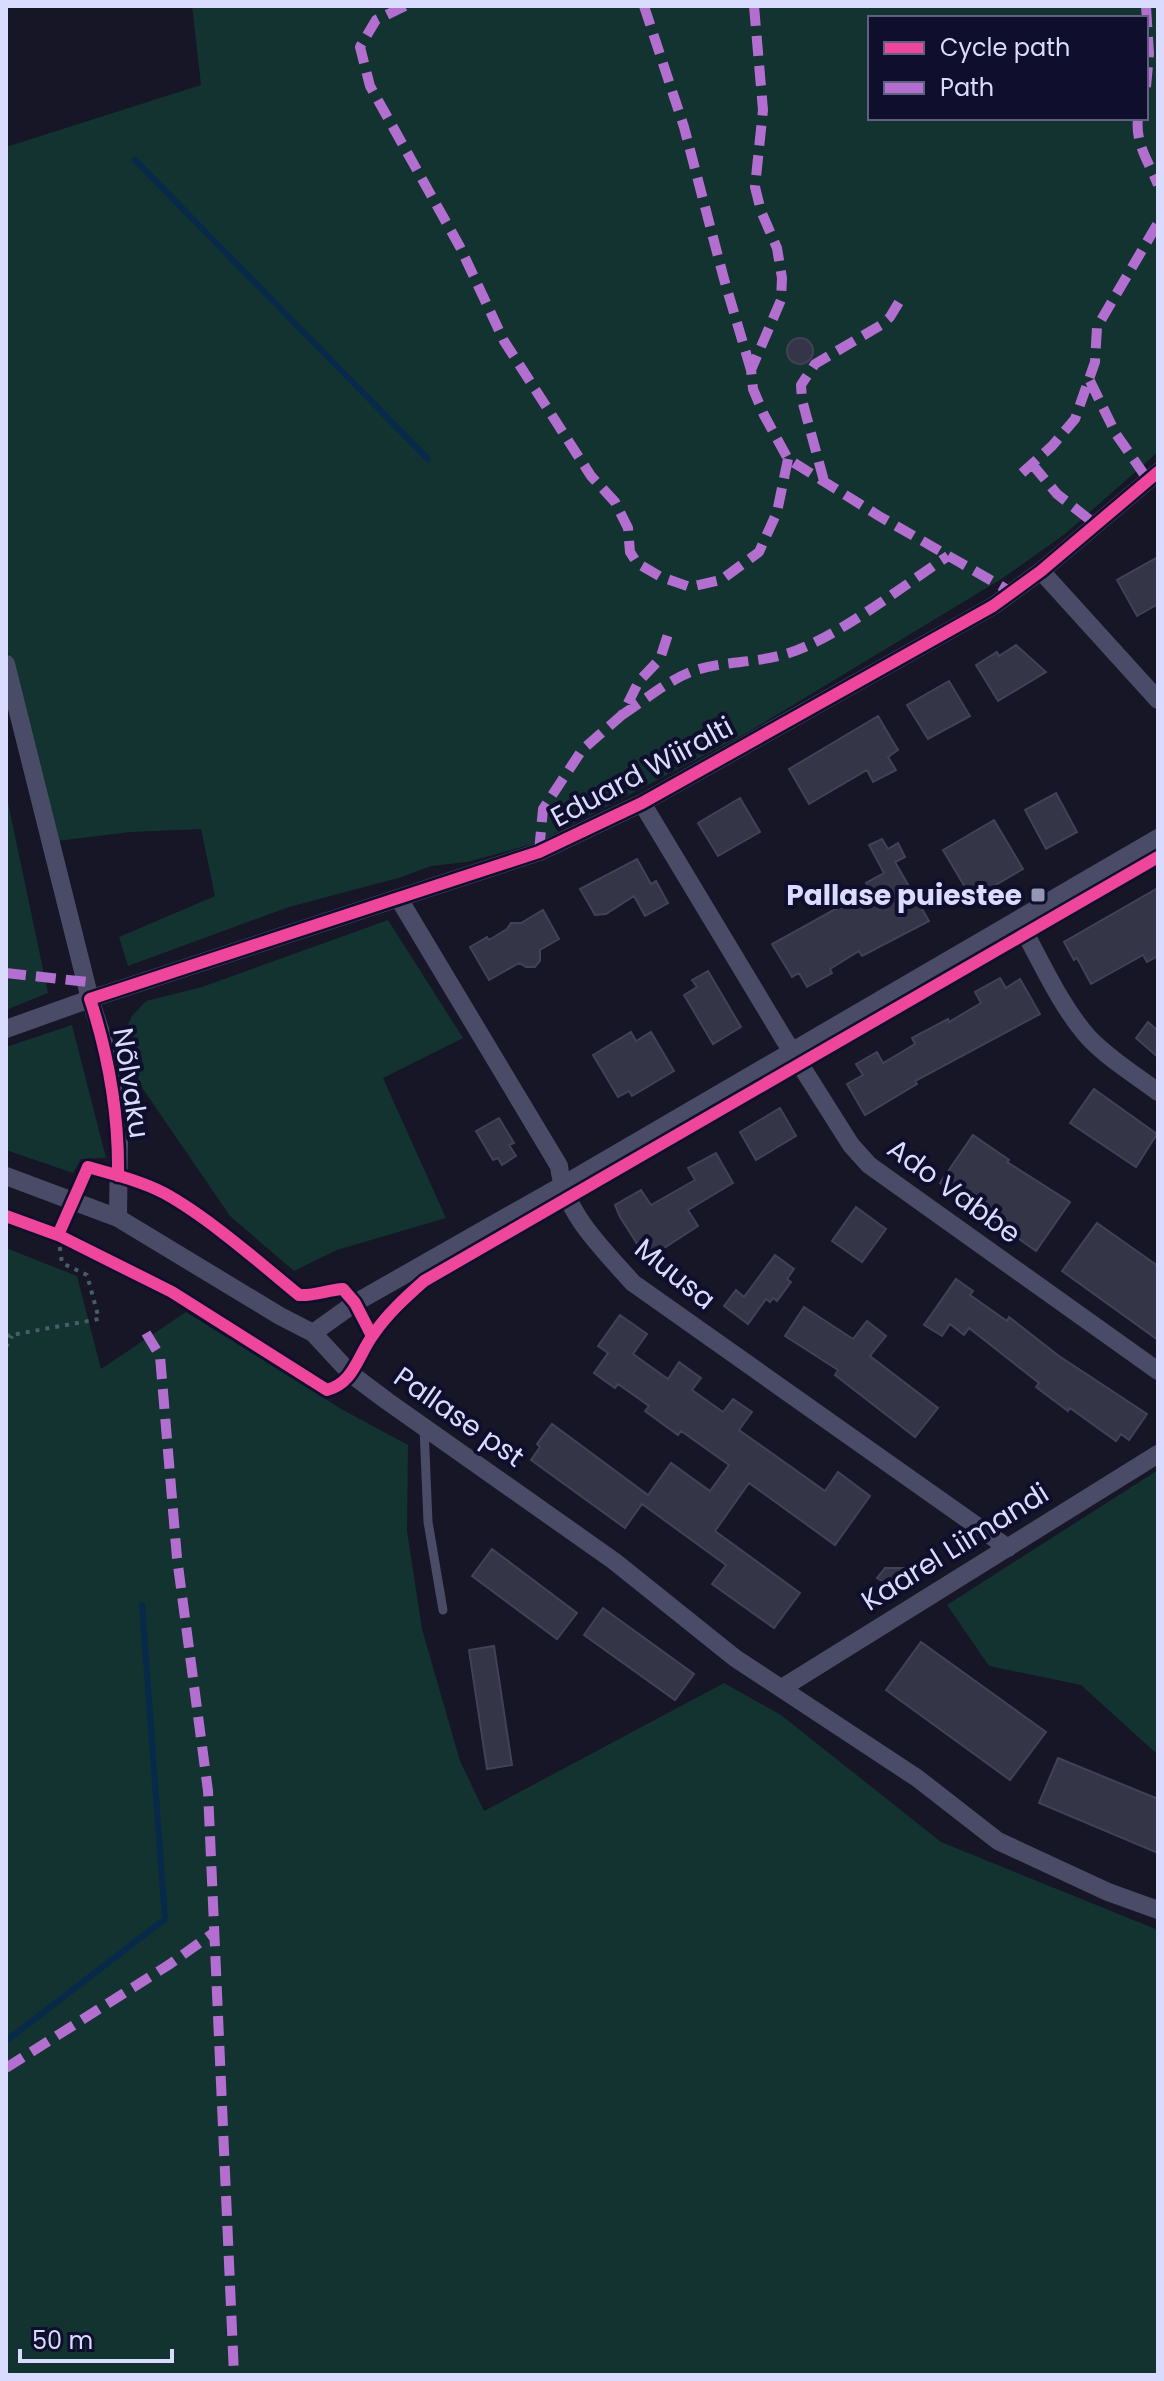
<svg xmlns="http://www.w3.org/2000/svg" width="1164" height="2381" viewBox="0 0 1164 2381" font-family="Poppins,sans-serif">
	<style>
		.green { fill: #12332f; fill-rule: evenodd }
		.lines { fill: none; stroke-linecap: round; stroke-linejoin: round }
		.stream { stroke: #072a4b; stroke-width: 6 }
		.building { fill: #343547; stroke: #414159; stroke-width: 2 }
		.path { stroke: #485d6a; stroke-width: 4; stroke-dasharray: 4 6; stroke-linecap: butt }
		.lane { stroke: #4a4c67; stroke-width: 9 }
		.street { stroke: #4a4c67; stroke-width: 18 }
		.quiet { stroke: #b36fd0; stroke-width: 10; stroke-dasharray: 20 10; stroke-linecap: butt }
		.cycleway-casing { stroke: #0f0f2d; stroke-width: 17 }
		.cycleway { stroke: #ed469a; stroke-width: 12 }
		.poi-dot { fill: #9597b3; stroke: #0f0f2d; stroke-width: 3 }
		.labels { text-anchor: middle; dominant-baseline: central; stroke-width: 8; stroke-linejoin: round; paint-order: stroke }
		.street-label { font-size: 28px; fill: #dadcff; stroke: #0f0f2d }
		.poi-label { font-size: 28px; font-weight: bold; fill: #dadcff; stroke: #0f0f2d; text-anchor: end }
	</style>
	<rect width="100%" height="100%" fill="#161626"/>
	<!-- green -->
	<path class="green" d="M192 6H1158V452L1065 534 1003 578 745 734 537 843 467 862 431 866 402 877 289 907 128 966 119 937 215 896 201 829 131 832 57 841 6 644V147L201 85ZM870 18H1146V118H870Z
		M6 793 48 993 6 1010Z
		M388 920 463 1038 383 1078 446 1218 337 1250 294 1271 230 1216 143 1089 121 1039 132 1016 146 1001 202 987Z
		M72 1025 106 1158 81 1159 73 1173 6 1150V1047Z
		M6 1248 77 1276 101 1369 186 1312 343 1410 408 1445 407 1531 422 1629 460 1761 484 1811 724 1683 781 1715 941 1842 1158 1930V2375H6Z
		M1158 1470V1755L1081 1685 989 1666 947 1605Z"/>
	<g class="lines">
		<!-- stream -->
		<path class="stream" d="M135 160 428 459
			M6 2041 165 1919 142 1605"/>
	</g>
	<!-- building -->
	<path class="building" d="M787 351a13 13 0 1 1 26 0a13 13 0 1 1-26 0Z
		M1158 557V604L1137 616 1117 580Z
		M1016 645 1046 672 998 701 976 665 997 652 999 656Z
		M949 681 970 716 928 739 907 705Z
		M878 716 898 750 888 757 896 770 873 782 867 770 809 804 789 769Z
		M1056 793 1077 832 1046 849 1025 810Z
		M740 798 760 832 718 856 698 823Z
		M994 820 1023 869 972 899 943 850Z
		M882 839 888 849 898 843 905 857 895 862 929 921 862 956 859 951 830 969 832 973 807 987 799 973 792 977 772 944 870 890 866 883 884 873 869 845Z
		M637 859 651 884 656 881 668 903 645 916 634 896 606 914 595 915 580 889Z
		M1158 888V956L1147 962 1143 955 1091 984 1077 958 1074 960 1064 942Z
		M543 910 559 939 540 950V961L535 967H526L519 963 489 980 470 947 487 937 489 940 507 929 511 923H521Z
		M708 971 741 1027 713 1044 684 995 697 987 692 980Z
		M1000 978 1006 988 1020 979 1040 1014 915 1081 917 1084 865 1115 847 1084 863 1075 856 1064 877 1052 883 1063 915 1044 912 1038 948 1019 949 1022 981 1003 975 992Z
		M1148 1022 1158 1031V1057L1136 1038Z
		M631 1032 636 1041 651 1032 674 1071 632 1096 629 1091 618 1097 593 1055Z
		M1094 1089 1157 1134 1136 1167 1070 1123Z
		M780 1108 796 1136 756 1160 740 1132Z
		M499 1118 514 1143 509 1145 516 1156 502 1165 498 1158 493 1160 476 1131Z
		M973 1135 1009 1160 1007 1162 1070 1202 1036 1251 940 1183Z
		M716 1153 733 1183 688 1210 698 1226 647 1259 620 1217 615 1205 641 1190 651 1205 695 1180 688 1168Z
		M856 1207 886 1229 862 1262 832 1241Z
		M1097 1223 1158 1266V1340L1062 1271Z
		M775 1255 794 1269 787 1279 791 1282 777 1301 773 1298 770 1302 766 1299 748 1324 724 1306 736 1290 744 1297Z
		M956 1279 973 1291 970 1295 1007 1321 1009 1317 1059 1356 1147 1414 1129 1440 1121 1434 1116 1441 1070 1408 1068 1411 1036 1387 1039 1383 969 1328 964 1335 950 1324 942 1336 924 1325Z
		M804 1307 853 1339 867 1321 886 1336 870 1356 938 1408 915 1437 835 1375 838 1370 785 1336Z
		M620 1315 647 1334 633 1354 668 1379 679 1362 701 1378 692 1390 723 1412 733 1399 752 1412 739 1430 825 1491 838 1472 870 1496 835 1545 749 1483 715 1531 800 1593 774 1628 712 1584 726 1565 642 1504 625 1528 531 1460 540 1447 537 1444 552 1424 648 1495 671 1463 710 1491 729 1465 681 1431 678 1435 645 1411 649 1406 618 1384 615 1388 594 1373 608 1353 598 1346Z
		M492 1549 577 1613 557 1639 472 1576Z
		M885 1568H919L889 1585 877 1578Z
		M603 1608 694 1674 675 1700 584 1635Z
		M921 1642 1046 1732 1010 1780 886 1690Z
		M494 1646 512 1765 487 1769 469 1650Z
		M1058 1758 1158 1799V1853L1039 1803Z"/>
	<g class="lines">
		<!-- path -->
		<path class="path" d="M6 1336 99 1319 87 1275 62 1263 58 1235
			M6 1347 12 1336"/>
		<!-- lane -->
		<path class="lane" d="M424 1428 428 1522 443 1610"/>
		<!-- street -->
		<path class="street" d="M1041 571 1158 700
			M6 664 90 999 104 1042 113 1090 119 1141 118 1218
			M642 803 784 1039 851 1145 869 1165 1158 1371
			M399 899 559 1166C564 1213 603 1249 633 1283L1008 1548
			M1018 920C1039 957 1060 1006 1089 1038 1109 1059 1135 1075 1158 1092
			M6 1029 90 999 539 852 642 803 993 606 1041 571 1158 472
			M6 1176 118 1218 280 1316 313 1333 351 1374 387 1401 614 1561 735 1658 917 1778 998 1841 1108 1892 1158 1910
			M313 1333 355 1303 561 1186 1158 838
			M782 1688 1158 1454"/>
		<!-- quiet -->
		<path class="quiet" d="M405 6 376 20 360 47 370 86 460 247 504 341 591 476 615 502 628 528 630 552 637 563 661 577 690 587 721 580 759 552 777 512 788 459
			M644 6 684 127 724 279 751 370
			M754 6 763 110 755 187 761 211 777 248 782 278 781 300 751 370 753 389 764 415 788 459 879 516 1013 593
			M1146 87 1149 54 1146 6
			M1138 118C1135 144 1149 162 1158 185
			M1090 381 1116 434 1148 480
			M1032 464 1057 494 1095 524
			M1022 473 1052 446 1075 419 1095 362 1097 327 1158 223
			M824 481 802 400 801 385 815 364 881 325 890 317 902 297
			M622 715C645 700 669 679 696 670 724 661 757 663 786 654 836 639 904 585 948 556
			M539 852 543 809 582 750 622 715 639 681 660 659 670 628
			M6 973 87 982
			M146 1333 160 1356 177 1558 208 1791 234 2375
			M6 2068 170 1964 216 1931"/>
		<!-- cycleway casing -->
		<g class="cycleway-casing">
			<path id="cycleway" d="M118 1176C119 1115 109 1057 90 999L539 852 642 803 993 606 1041 571 1158 472
				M6 1216 58 1235 88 1167C113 1174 141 1181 164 1193 208 1217 260 1263 299 1295 315 1296 327 1290 343 1289L355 1303 372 1336
				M58 1235 172 1292 327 1390C354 1383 358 1355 373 1335 387 1314 406 1297 424 1281L1158 857"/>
		</g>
		<!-- cycleway -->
		<use href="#cycleway" class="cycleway"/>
	</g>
	<!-- markers -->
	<rect class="poi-dot" x="1030" y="887" width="16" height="16" rx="4"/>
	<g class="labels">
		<!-- street labels -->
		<g class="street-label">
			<text transform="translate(642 772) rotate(-28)">Eduard Wiiralti</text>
			<text transform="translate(131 1083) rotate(81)">Nõlvaku</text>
			<text transform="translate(954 1191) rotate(36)">Ado Vabbe</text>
			<text transform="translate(675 1274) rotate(39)">Muusa</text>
			<text transform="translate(459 1417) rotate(35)">Pallase pst</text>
			<text transform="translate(955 1547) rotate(-32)">Kaarel Liimandi</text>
		</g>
		<!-- poi labels -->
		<g class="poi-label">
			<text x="1022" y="895">Pallase puiestee</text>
		</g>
	</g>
	<!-- border -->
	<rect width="1164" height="2381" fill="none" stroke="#dadcff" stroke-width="16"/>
	<!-- legend -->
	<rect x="868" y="16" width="280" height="104" fill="#0f0f2d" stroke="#606181" stroke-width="2"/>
	<rect x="884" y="42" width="40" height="12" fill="#ed469a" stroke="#606181" stroke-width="2"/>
	<text x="940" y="56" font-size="24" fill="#dadcff">Cycle path</text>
	<rect x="884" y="82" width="40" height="12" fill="#b36fd0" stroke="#606181" stroke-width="2"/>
	<text x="940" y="96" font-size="24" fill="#dadcff">Path</text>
	<!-- scale -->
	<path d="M20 2349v12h152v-12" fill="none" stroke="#dadcff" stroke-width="4"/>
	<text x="32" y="2349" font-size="24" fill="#dadcff" stroke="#0f0f2d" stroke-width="6" paint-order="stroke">50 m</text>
</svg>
